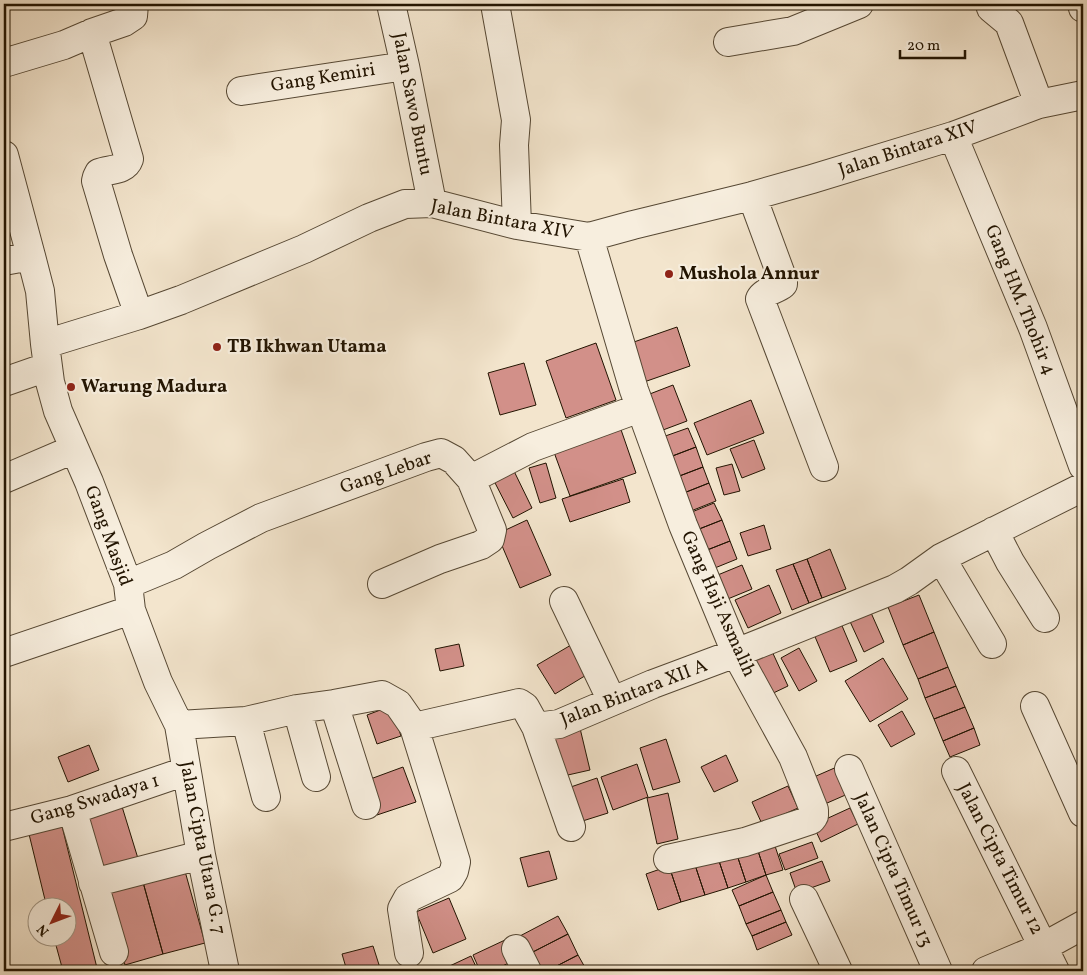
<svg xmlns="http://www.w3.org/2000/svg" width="1087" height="975" viewBox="0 0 1087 975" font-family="Vollkorn,serif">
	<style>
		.building { fill: #d29089; stroke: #221401 }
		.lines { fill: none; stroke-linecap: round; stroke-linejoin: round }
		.minor-casing { stroke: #564834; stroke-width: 30 }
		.minor { stroke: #f7eede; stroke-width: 28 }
		.poi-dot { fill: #8f2418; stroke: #f7eede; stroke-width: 2 }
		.labels { text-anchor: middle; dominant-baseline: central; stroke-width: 4.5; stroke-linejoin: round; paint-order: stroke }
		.street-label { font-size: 19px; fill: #221401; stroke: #f7eede }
		.poi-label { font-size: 19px; font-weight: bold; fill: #221401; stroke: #f7eede; text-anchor: start }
	</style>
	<rect width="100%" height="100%" fill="#f3e5cd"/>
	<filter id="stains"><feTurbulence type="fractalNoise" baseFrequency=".004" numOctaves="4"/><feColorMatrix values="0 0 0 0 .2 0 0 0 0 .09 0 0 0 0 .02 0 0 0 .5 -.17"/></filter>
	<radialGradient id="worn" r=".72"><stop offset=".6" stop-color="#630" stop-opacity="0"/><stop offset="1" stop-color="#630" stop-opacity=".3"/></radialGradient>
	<!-- building -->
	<path class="building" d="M677 327 690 366 644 382 631 343Z
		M596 343 616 400 566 418 546 361Z
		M524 363 536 405 500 415 488 373Z
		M673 385 687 421 655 433 642 397Z
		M751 400 764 433 707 455 694 423Z
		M618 421 636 473 570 496 551 444Z
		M688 428 696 447 662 460 654 440Z
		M754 440 765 469 742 478 730 449Z
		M696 447 703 467 669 480 662 460Z
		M546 463 556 498 540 503 529 468Z
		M732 464 740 491 724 495 716 468Z
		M512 467 532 508 513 518 492 477Z
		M703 467 709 483 676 496 669 480Z
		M623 479 630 502 570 522 562 499Z
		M709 483 716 501 686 513 679 495Z
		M714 503 722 520 689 533 682 516Z
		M527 520 551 575 520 588 497 534Z
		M722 520 730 541 697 554 689 533Z
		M764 525 771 549 748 556 740 533Z
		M730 541 737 559 705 572 697 554Z
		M830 549 846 589 822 598 807 559Z
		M807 559 822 598 809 603 793 564Z
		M793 564 809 603 792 610 776 570Z
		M742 565 752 589 718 603 708 579Z
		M769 585 781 613 748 628 735 600Z
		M919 595 934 632 903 645 888 607Z
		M868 606 884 642 864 652 847 615Z
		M840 621 857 661 830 672 813 632Z
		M934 632 948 667 918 679 903 645Z
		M459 644 464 666 440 671 435 649Z
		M571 645 588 674 555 694 537 665Z
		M770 647 788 686 765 697 747 658Z
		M799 648 817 681 799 691 781 658Z
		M883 658 908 699 870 722 845 681Z
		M948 667 956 686 925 698 918 679Z
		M956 686 965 707 934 719 925 698Z
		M391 706 401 736 377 744 367 715Z
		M965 707 974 728 943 741 934 719Z
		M902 711 915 734 891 747 878 725Z
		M579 724 590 770 559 777 548 731Z
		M974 728 980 745 950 757 943 741Z
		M666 739 680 782 653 790 640 748Z
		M89 745 99 770 68 782 58 757Z
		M726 755 738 781 714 792 701 767Z
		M637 764 648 797 613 810 601 777Z
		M839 766 850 793 818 807 807 780Z
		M403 767 416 802 377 815 365 781Z
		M597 778 608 813 573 824 562 790Z
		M788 786 798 808 762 824 752 802Z
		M668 793 678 839 657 844 647 798Z
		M120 800 140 865 103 876 84 811Z
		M850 808 858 824 821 842 813 825Z
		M61 822 97 968 86 971H63L54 938H68V908H47L28 830Z
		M771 834 783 870 766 875 754 839Z
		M754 839 766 875 746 882 734 846Z
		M812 842 818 858 785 870 779 854Z
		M734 846 746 882 728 888 716 852Z
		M549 851 557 879 528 887 520 858Z
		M716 852 728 888 705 895 693 859Z
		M693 859 705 895 681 902 669 866Z
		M822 861 830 881 797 893 790 873Z
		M183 864 205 943 163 954 141 875Z
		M669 866 681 902 658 910 646 874Z
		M141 875 163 954 125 965 103 885Z
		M766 875 773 892 739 906 732 890Z
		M773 892 781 910 746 924 739 906Z
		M449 898 466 939 433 953 416 912Z
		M781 910 786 922 752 936 746 924Z
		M558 916 568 934 527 955 518 937Z
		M786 922 792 935 757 950 752 936Z
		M568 934 578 955 547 971H535L527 955Z
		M505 940 515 960 492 971H480L473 955Z
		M373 946 381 971H347L342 954Z
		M578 955 587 971H547Z
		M471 956 478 971H439Z"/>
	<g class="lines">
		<!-- minor casing -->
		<g class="minor-casing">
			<path id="minor" d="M391 4 405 66 432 203
				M495 4 516 120 514 145 517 225
				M990 4 991 8 1009 23 1039 104
				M1082 4 1083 8
				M92 33 129 159C125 171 109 169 99 173L97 177 96 181 118 255 139 315
				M728 42 793 31 859 4
				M4 63 64 45 92 33 124 22 133 16 134 4
				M241 91 405 66
				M953 136 1033 328 1083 466
				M4 155 31 256
				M752 196 783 280V284C776 290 764 291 760 299L824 467
				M589 237 634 390 683 525 736 653 793 757 814 810V816L811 820 745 842 668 859
				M4 261 31 256 40 291 45 344 139 315 181 300 304 249 369 218 405 204 432 203 517 225 589 237 633 225 752 196 812 179 953 136 1039 104 1083 95
				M45 344 50 382 58 411 89 482 128 584 131 610 158 682 179 725 201 855 225 971
				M4 382 47 367
				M4 479 74 449
				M994 531 1010 562 1045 618
				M941 558 992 644
				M128 584 174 565 207 546 261 518 426 457 441 453 454 460 471 479 533 447 640 408
				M382 584 440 559 481 545 490 539 492 530 471 479
				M564 601 612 701
				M4 653 131 610
				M334 704 366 805
				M1035 706 1083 813
				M297 709 316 777
				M246 721 266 797
				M179 725 246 721 297 709 334 704 382 695 398 704 414 727 519 703 525 707 536 727 559 724 653 684 736 653 895 589 909 581 941 558 1083 487
				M536 727 571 827
				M849 769 938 971
				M956 771 1055 971
				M75 819 114 952
				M4 827 72 810 186 771
				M93 883 201 855
				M804 899 838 971
				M516 949 527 971
				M409 953 402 909 408 898 450 878 454 871 456 862 414 727
				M986 971 1043 947 1083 925"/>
		</g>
		<!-- minor -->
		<use href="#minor" class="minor"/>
	</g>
	<!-- markers -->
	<g class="poi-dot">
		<circle cx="669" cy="274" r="5"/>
		<circle cx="217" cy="347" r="5"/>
		<circle cx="71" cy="387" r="5"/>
	</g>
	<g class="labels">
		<!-- street labels -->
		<g class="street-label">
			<text transform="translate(323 78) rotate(-9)">Gang Kemiri</text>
			<text transform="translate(412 104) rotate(79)">Jalan Sawo Buntu</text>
			<text transform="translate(908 149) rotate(-18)">Jalan Bintara XIV</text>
			<text transform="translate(502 220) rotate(11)">Jalan Bintara XIV</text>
			<text transform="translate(1020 300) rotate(68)">Gang HM. Thohir 4</text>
			<text transform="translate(386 473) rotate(-19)">Gang Lebar</text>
			<text transform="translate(108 536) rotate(70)">Gang Masjid</text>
			<text transform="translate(718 604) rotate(66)">Gang Haji Asmalih</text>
			<text transform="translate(634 693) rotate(-21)">Jalan Bintara XII A</text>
			<text transform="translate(95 800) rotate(-17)">Gang Swadaya 1</text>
			<text transform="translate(202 848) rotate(79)">Jalan Cipta Utara G. 7</text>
			<text transform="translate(1000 859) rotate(63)">Jalan Cipta Timur 12</text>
			<text transform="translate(893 870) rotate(66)">Jalan Cipta Timur 13</text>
		</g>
		<!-- poi labels -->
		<g class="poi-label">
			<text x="679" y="274">Mushola Annur</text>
			<text x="227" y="347">TB Ikhwan Utama</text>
			<text x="81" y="387">Warung Madura</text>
		</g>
	</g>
	<!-- margin -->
	<rect width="1087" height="975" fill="none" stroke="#f3e5cd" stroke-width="20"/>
	<rect x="5" y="5" width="1077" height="965" fill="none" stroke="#221401" stroke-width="2.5"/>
	<rect x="10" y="10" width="1067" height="955" fill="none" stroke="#221401"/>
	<!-- north arrow -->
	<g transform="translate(52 922) rotate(228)"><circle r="24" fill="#f7eede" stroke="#a29786"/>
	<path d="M0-4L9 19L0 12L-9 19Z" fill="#8f2418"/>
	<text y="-8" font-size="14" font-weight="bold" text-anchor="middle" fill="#221401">N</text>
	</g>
	<!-- scale -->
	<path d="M900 50v8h65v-8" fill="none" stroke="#221401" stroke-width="2.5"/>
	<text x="907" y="50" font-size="15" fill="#221401" stroke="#f7eede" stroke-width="4" paint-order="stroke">20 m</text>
	<rect width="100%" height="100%" filter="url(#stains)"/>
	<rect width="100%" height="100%" fill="url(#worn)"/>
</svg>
